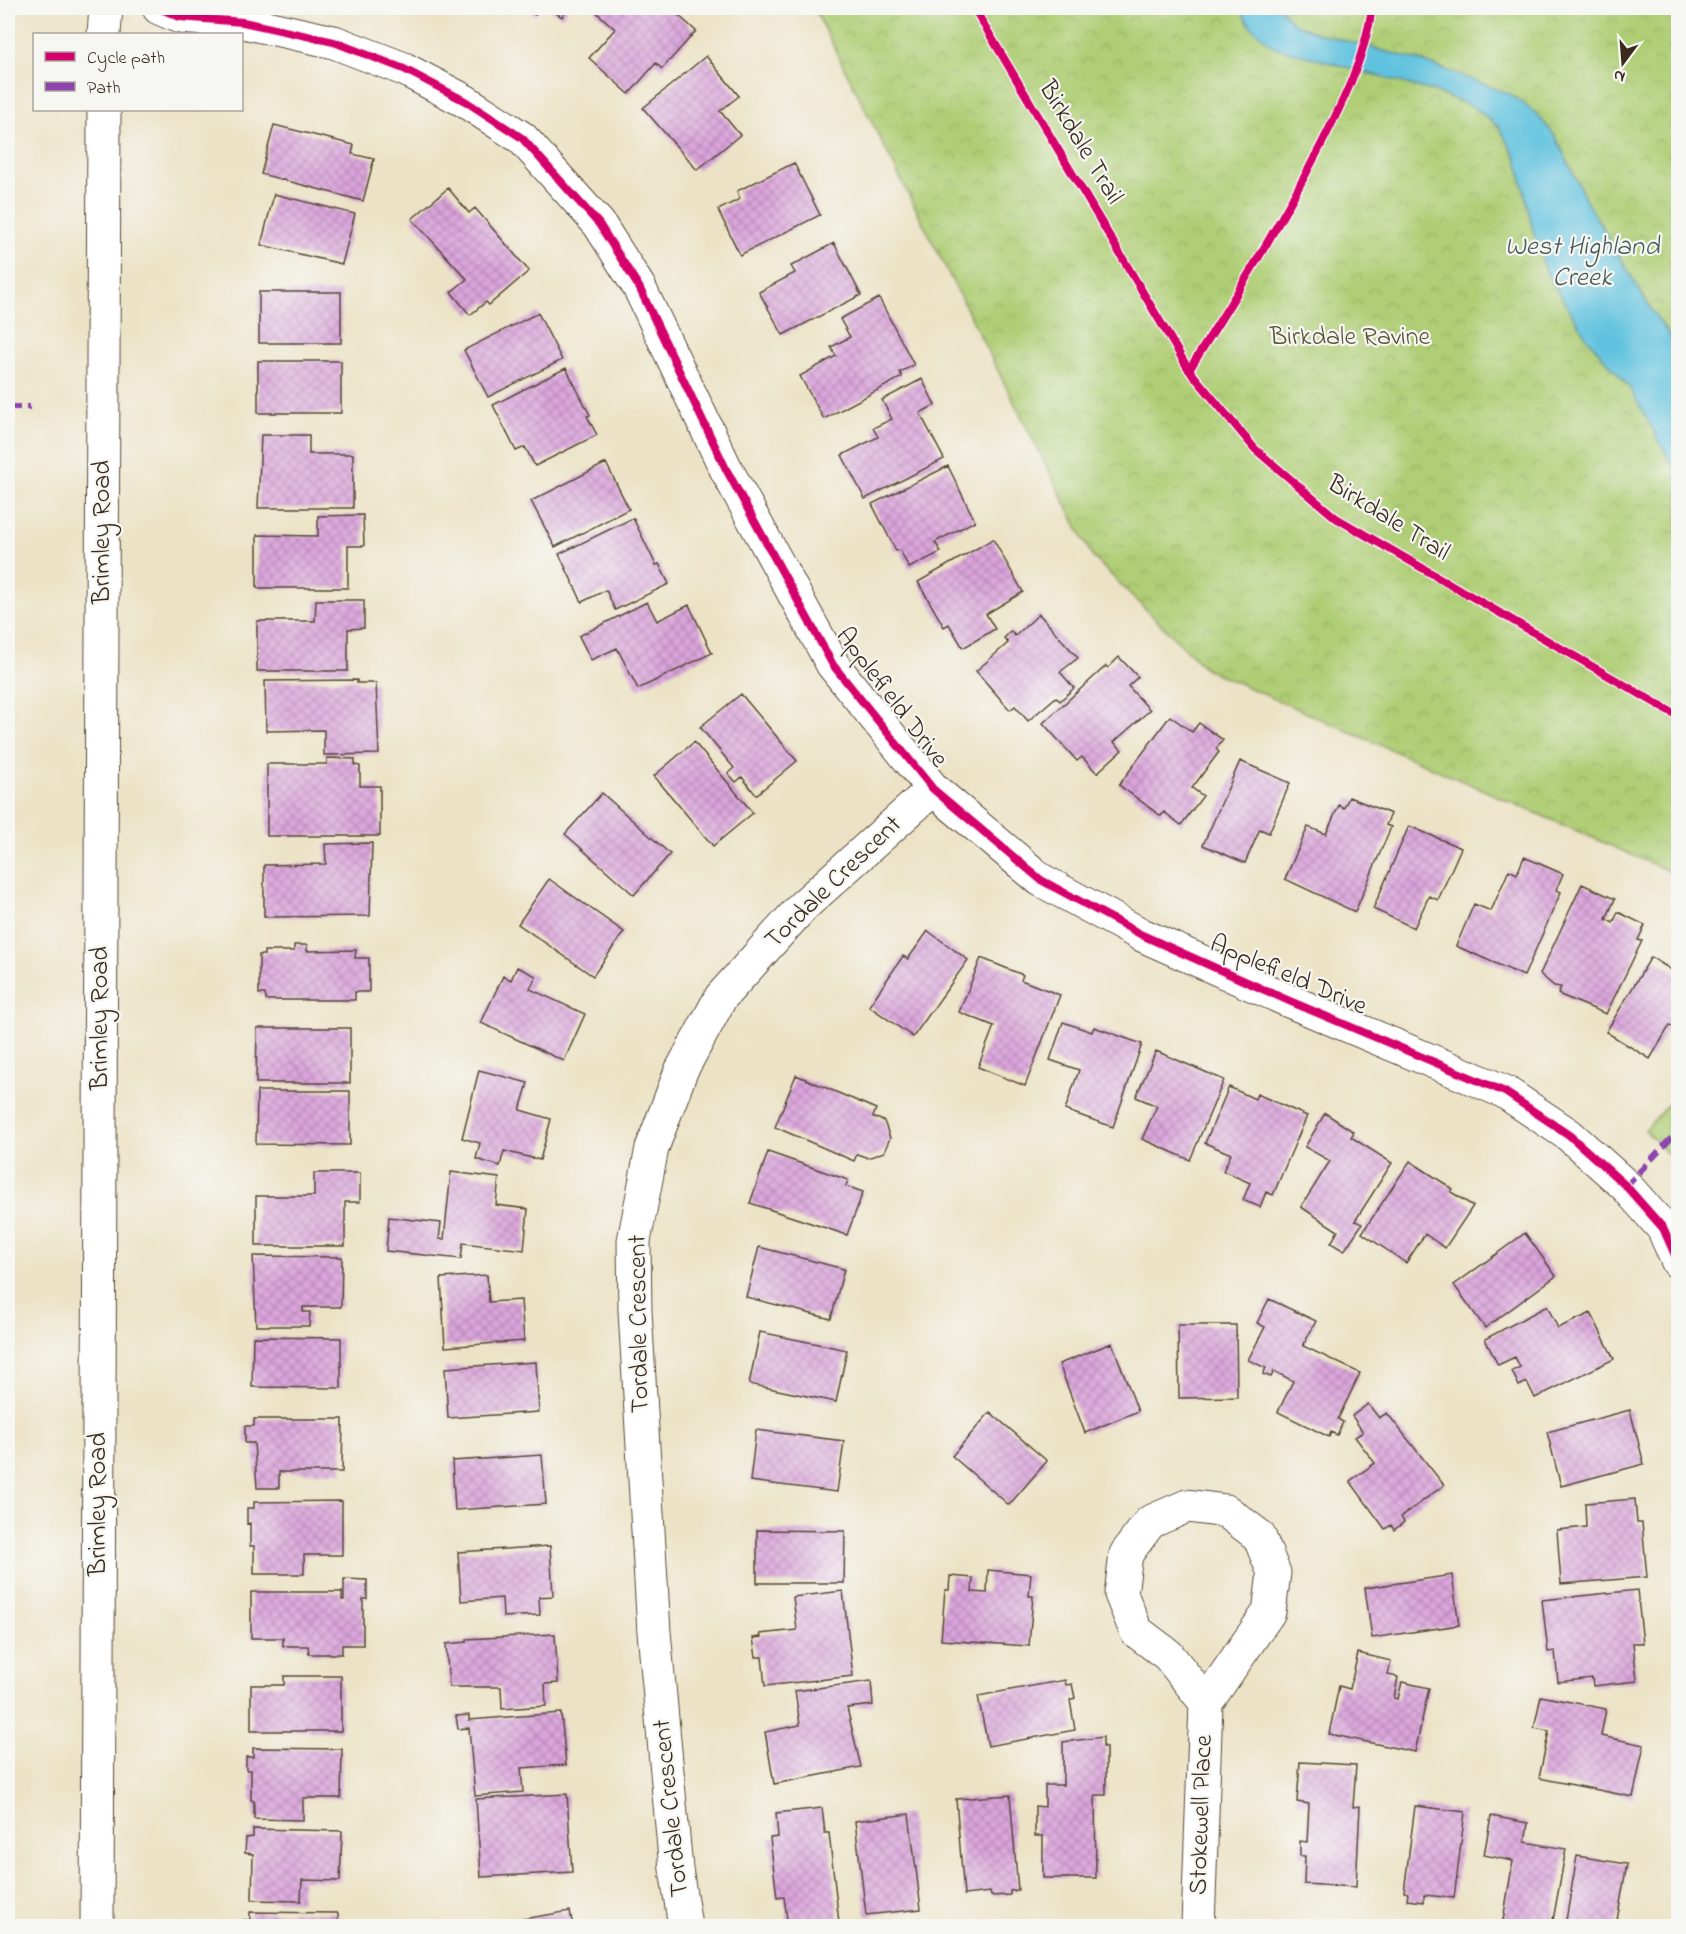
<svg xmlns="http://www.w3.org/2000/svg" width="1686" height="1934" viewBox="0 0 1686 1934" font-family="'Indie Flower',sans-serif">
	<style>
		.park { fill: url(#park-crowns); stroke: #757c4a; stroke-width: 1.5 }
		.water { fill: #61c2df; stroke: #4e767e; stroke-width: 1.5 }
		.building { fill: url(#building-cross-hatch) }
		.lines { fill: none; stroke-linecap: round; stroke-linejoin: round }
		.minor-casing { stroke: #564637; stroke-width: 35 }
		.major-casing { stroke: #564637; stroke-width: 35 }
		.minor { stroke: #fff; stroke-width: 33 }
		.major { stroke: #fff; stroke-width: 33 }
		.quiet { stroke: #8e44ad; stroke-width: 6; stroke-dasharray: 12 6; stroke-linecap: butt }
		.cycleway-casing { stroke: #f6f6f2; stroke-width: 11 }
		.cycleway { stroke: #d6006c; stroke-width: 8 }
		.labels { text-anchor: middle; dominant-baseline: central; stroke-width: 4.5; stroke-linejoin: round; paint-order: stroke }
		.street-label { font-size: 26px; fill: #3b2a1e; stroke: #f6f6f2 }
		.park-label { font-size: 26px; fill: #585334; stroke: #f6f6f2 }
		.water-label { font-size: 27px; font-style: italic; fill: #465858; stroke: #f6f6f2 }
	</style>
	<defs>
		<pattern id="park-crowns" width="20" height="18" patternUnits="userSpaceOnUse" patternTransform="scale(1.5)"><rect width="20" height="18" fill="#afce75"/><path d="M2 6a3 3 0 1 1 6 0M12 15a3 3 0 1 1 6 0" fill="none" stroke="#97b165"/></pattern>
		<pattern id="building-cross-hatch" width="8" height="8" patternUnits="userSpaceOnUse" patternTransform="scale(1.5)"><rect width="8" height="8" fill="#dca6dd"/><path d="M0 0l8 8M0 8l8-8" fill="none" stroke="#b487b3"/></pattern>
	</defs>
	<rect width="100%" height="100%" fill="#f6f6f2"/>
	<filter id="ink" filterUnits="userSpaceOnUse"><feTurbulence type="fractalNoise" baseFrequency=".0167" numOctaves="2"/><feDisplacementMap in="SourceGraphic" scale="12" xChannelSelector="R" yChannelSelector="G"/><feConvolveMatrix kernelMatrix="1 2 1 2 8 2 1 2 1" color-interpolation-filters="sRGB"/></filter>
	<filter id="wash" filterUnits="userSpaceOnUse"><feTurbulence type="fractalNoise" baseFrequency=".008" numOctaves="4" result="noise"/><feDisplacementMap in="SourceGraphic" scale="24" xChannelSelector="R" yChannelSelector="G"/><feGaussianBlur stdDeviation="1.35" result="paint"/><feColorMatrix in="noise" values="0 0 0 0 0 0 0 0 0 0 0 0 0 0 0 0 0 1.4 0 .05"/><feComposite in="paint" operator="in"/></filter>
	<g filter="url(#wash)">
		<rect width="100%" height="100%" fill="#ece3c6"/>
		<!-- park -->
		<path class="park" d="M814 8H1678V875L1206 669 1092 556Z
			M1678 1093V1165L1645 1130Z"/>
		<!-- water -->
		<path class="water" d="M1239 8H1280L1293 23 1317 33 1425 62 1510 94 1536 113 1556 137 1587 202 1651 309 1678 348V475L1629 387 1587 338 1547 274 1534 235 1517 159 1498 126 1474 107 1432 91 1274 47 1251 27Z"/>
		<g id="blocks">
			<!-- building -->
			<path class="building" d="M524 8H541L535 15Z
				M548 8H568L562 17Z
				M596 8H681L676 13 696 31 662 69 656 63 629 94 589 58 615 29 594 10Z
				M706 56 739 96 720 111 740 135 697 170 643 108Z
				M274 125 354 145 352 154 374 159 363 201 261 174Z
				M794 163 820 215 740 255 718 210 740 199 737 191Z
				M448 188 469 213 475 208 529 271 489 305 486 302 470 315 451 292 467 279 412 219Z
				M274 194 355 214 342 264 261 245Z
				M834 243 861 295 783 335 759 292 795 273 791 266Z
				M259 292H341V343H259Z
				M879 298 914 365 900 372 902 377 824 419 800 376 836 356 831 347 850 337 840 319Z
				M538 313 562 360 488 397 464 350Z
				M258 361H341V413H258Z
				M566 368 590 415 587 416 597 435 535 466 525 447 516 451 493 405Z
				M922 379 935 405 920 413 944 459 865 499 842 455 878 437 873 428 892 419 882 400Z
				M261 435H309V454H353V508H258Z
				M606 463 629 509 555 547 531 501Z
				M948 466 975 521 935 542 941 552 909 568 900 550 896 551 872 504Z
				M363 515 364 546H348V588H257V535L318 536V516Z
				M633 518 656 565 659 564 669 584 615 610 606 590 582 602 559 554Z
				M993 539 1023 592 986 614 995 629 963 648 949 624 944 627 918 582Z
				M316 600H364V628L348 629V671H257V621H315Z
				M647 602 657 621 689 605 712 653 638 689 617 648 591 660 579 636Z
				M1039 614 1078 658 1060 672 1074 688 1060 701 1056 697 1028 721 1015 706 1010 710 976 671 1008 643 1004 638 1011 631 1015 636Z
				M1119 657 1138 677 1128 686 1150 710 1114 742 1122 750 1097 773 1082 757 1077 761 1043 723 1106 666 1108 668Z
				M357 680V683H376L379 754 324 755V730L266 731 265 681Z
				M741 694 797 761 756 795 742 777 736 782 728 773 734 768 700 727Z
				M1170 716 1192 732 1199 723 1223 740 1216 749 1219 752 1192 788 1203 796 1181 825 1164 812 1161 816 1119 785Z
				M694 742 753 813 713 846 654 776Z
				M327 758 355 759V765L360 766V786H380V836H267V764H327Z
				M1240 761 1290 783 1269 833 1260 829 1245 863 1203 845Z
				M602 793 670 854 634 895 565 834Z
				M1349 797 1391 814 1386 825 1391 827 1355 912 1285 879 1308 827 1326 834 1339 805 1344 808Z
				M1409 826 1461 848 1438 900 1429 896 1414 928 1373 909Z
				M372 843 370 916 264 917V865L326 864 325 844Z
				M1524 857 1563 874 1556 890 1561 892 1524 976 1456 946 1474 904 1491 911 1509 870 1517 874Z
				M549 879 624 932 593 976 518 924Z
				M1582 884 1615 899 1606 919 1613 923 1618 912 1645 925 1638 940 1642 941 1606 1014 1558 994 1561 987 1554 986 1540 974Z
				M928 931 968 960 913 1037 869 1006 903 956 908 959Z
				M294 945H307V951L356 950 355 958H369V992H355V1000H266L265 994H259V955H264V951H294Z
				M1651 957 1678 974V1030L1670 1025 1650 1059 1606 1032Z
				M981 958 1023 975 1021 980 1060 995 1025 1086 978 1067 994 1026 959 1012Z
				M517 967 536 976 530 989 585 1014 564 1061 481 1023 503 976 511 980Z
				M1063 1022 1092 1032 1094 1027 1142 1044 1113 1127 1065 1110 1079 1070 1050 1060Z
				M257 1028H350V1083H256Z
				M1156 1051 1224 1080 1190 1160 1142 1139 1157 1106 1136 1097Z
				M479 1070 528 1083 520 1110 551 1119 540 1160 504 1151 500 1166 476 1159 480 1143 462 1138Z
				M796 1075 876 1109 873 1117 884 1121 890 1138 884 1152 868 1158 857 1154 854 1161 775 1127Z
				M1229 1087 1255 1099 1257 1094 1307 1116 1273 1195 1266 1192 1260 1207 1243 1200 1250 1183 1223 1171 1231 1154 1205 1143Z
				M257 1091H350V1145L256 1144Z
				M1325 1113 1354 1132 1351 1137 1392 1163 1355 1221 1362 1224 1344 1251 1331 1243 1338 1231 1301 1207 1330 1161 1305 1147Z
				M768 1152 848 1180 846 1186 863 1192 847 1235 750 1203Z
				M1410 1161 1453 1189 1451 1192 1473 1206 1445 1248 1425 1234 1406 1263 1362 1233Z
				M451 1172 499 1178 496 1205 528 1209 524 1250 463 1243 461 1259 386 1251 389 1217 441 1223 439 1239H444Z
				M314 1173H360V1202H345V1246H256V1196H314Z
				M1525 1233 1556 1276 1485 1328 1454 1285Z
				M759 1247 844 1269 831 1319 746 1297Z
				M253 1256 342 1257 341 1307H303V1312H310L309 1326H256Z
				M487 1275 489 1302 521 1300 524 1341 445 1347 441 1278Z
				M1269 1299 1316 1321 1303 1346 1360 1373 1338 1419 1343 1422 1337 1435 1331 1432 1329 1437 1278 1412 1293 1381 1274 1371 1271 1377 1263 1374 1266 1368 1248 1360 1265 1327 1257 1323Z
				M1547 1306 1558 1328 1591 1313 1614 1359 1535 1398 1527 1382 1519 1386 1512 1371 1520 1367 1515 1357 1498 1365 1485 1339Z
				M1178 1325H1236L1237 1397 1179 1398Z
				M760 1332 847 1350 836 1402 749 1384Z
				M253 1337 341 1338V1388L252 1387Z
				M1112 1343 1138 1411 1085 1433 1059 1364Z
				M536 1362 539 1412 448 1418 445 1368Z
				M1368 1404 1379 1418 1387 1413 1444 1485 1401 1517 1404 1522 1394 1530 1391 1525 1385 1529 1350 1481 1375 1463 1355 1437 1363 1432 1352 1416Z
				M1630 1410 1644 1464 1561 1486 1547 1432Z
				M990 1412 1047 1461 1009 1505 952 1456Z
				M254 1419H343L342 1472H279V1488H257L254 1443H245V1426H254Z
				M756 1430 844 1441 837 1492 750 1481Z
				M542 1455 546 1504 455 1510 452 1461Z
				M1635 1499 1637 1523H1642L1647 1577 1561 1584 1557 1530 1586 1527 1585 1503Z
				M342 1501V1555H304V1574H254V1546H250V1523L247 1524V1508H254V1502Z
				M757 1530 845 1531 844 1583H757Z
				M550 1546 553 1596 539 1597 540 1615 503 1617 502 1598 461 1601 458 1552Z
				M988 1570 1031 1574 1029 1596H1033L1029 1646 941 1640 945 1590H949L950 1576 973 1578 972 1592 987 1593Z
				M1452 1575 1459 1625 1372 1638 1365 1588Z
				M344 1579 367 1580V1599H363V1645H342V1654H309L308 1646H283V1638H251V1592H342V1600H344Z
				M1637 1590 1643 1643H1633L1637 1681 1593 1686 1592 1678 1558 1682 1555 1651 1548 1652 1542 1600Z
				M843 1591 853 1676 765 1686 762 1657H756L753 1638 761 1637 760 1634 797 1630 793 1597Z
				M555 1634 558 1683 545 1684 546 1706 502 1709 501 1687H449L446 1644 467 1642V1639Z
				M1358 1653 1391 1661 1388 1675 1398 1677 1394 1698 1398 1699 1402 1682 1429 1688 1415 1752 1329 1734 1339 1686 1350 1689Z
				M284 1676H341V1731H251V1685H284Z
				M1065 1680 1066 1685 1072 1684 1075 1698 1070 1700 1075 1730 988 1746 978 1696Z
				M871 1681 873 1705 847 1708 861 1767 774 1784 765 1732 800 1725 795 1691Z
				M1541 1696 1606 1709 1601 1736 1644 1745 1633 1797 1539 1778 1549 1731 1534 1728Z
				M561 1713 566 1765 521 1768 523 1792 475 1796 469 1728 458 1729 456 1716 469 1715V1720Z
				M1103 1737V1747H1106V1795H1095L1096 1878H1043V1836H1035V1806L1045 1807V1785H1063V1742Z
				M253 1748 342 1749 341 1798H303V1820L254 1819V1801L251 1800V1770H246V1757H253Z
				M1300 1762 1356 1765 1353 1807 1360 1806 1356 1887 1304 1884 1305 1856H1300V1841L1307 1842 1309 1804 1297 1802Z
				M567 1794 572 1872 481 1877 476 1799Z
				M1010 1795 1018 1890 1010 1891V1895L991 1896 990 1892 964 1895 956 1799Z
				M1415 1806 1465 1812 1454 1898 1424 1895V1902L1407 1900 1408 1893 1404 1892Z
				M822 1808 825 1833H829L839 1923 788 1926 784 1897 777 1898 770 1838 778 1837 776 1813Z
				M909 1814 921 1909 866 1915 855 1821Z
				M1491 1816 1528 1823 1525 1842 1566 1849 1552 1926H1502L1513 1861 1484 1855Z
				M253 1829 342 1831 340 1881 302 1880 301 1901 252 1900 253 1854 245 1853 246 1838 253 1837Z
				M1577 1856 1627 1864 1616 1926H1565Z
				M570 1911 573 1926H518L517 1920Z
				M250 1912 338 1913V1926H243V1920H250Z"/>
		</g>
	</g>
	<g filter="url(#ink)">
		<use href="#blocks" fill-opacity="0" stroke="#564637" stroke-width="1.5"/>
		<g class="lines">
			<!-- minor casing -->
			<g class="minor-casing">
				<path id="minor" d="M159 8 180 17 243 22 334 42 404 69 465 101 522 138 599 224 639 287 726 469 833 665 933 789 1041 880 1142 935 1287 1000 1505 1092 1569 1135 1626 1186 1663 1228 1678 1262
					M685 1926 676 1869 654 1632 635 1311 634 1241 652 1148 681 1071 721 997 803 906 933 789
					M1198 1926 1206 1703 1269 1612 1274 1573 1259 1536 1226 1511 1187 1506 1150 1522 1126 1554 1121 1594 1136 1631 1168 1655 1206 1703"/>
			</g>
			<!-- major casing -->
			<g class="major-casing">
				<path id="major" d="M104 34 106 8
					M97 1926 104 110"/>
			</g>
			<!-- minor -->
			<use href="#minor" class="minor"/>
			<!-- major -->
			<use href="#major" class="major"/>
			<!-- quiet -->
			<path class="quiet" d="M8 407H30
				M1626 1186 1678 1131"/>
			<!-- cycleway casing -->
			<g class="cycleway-casing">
				<path id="cycleway" d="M159 8 180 17 243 22 334 42 404 69 465 101 522 138 599 224 639 287 726 469 833 665 933 789 1041 880 1142 935 1287 1000 1505 1092 1569 1135 1626 1186 1663 1228 1678 1262
					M974 8 1189 370 1255 449 1336 518 1678 716
					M1189 370C1235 297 1280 225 1319 149 1342 104 1365 58 1372 8"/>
			</g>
			<!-- cycleway -->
			<use href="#cycleway" class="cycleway"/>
		</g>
	</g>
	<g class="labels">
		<!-- street labels -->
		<g class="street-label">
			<text transform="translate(1080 143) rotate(59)">Birkdale Trail</text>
			<text transform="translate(1388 519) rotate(32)">Birkdale Trail</text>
			<text transform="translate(103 532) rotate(-90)">Brimley Road</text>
			<text transform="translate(891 698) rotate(53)">Applefield Drive</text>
			<text transform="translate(834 883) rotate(-44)">Tordale Crescent</text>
			<text transform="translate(1288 976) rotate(23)">Applefield Drive</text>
			<text transform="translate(101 1018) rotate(-90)">Brimley Road</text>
			<text transform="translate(640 1324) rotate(-91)">Tordale Crescent</text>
			<text transform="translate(99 1504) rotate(-90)">Brimley Road</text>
			<text transform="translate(672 1808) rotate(-96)">Tordale Crescent</text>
			<text transform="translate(1202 1815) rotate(-88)">Stokewell Place</text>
		</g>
		<!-- park labels -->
		<g class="park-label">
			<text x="1350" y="338">Birkdale Ravine</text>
		</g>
		<!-- water labels -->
		<g class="water-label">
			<text x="1582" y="247">West Highland<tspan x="1582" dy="31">Creek</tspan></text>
		</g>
	</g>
	<!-- margin -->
	<rect width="1686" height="1934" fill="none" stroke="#f6f6f2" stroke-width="30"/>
	<!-- legend -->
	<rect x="33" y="33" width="210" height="78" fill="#f6f6f2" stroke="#aba49d" stroke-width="1.5"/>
	<rect x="45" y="52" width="30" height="9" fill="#d6006c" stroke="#aba49d" stroke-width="1.5"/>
	<text x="87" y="63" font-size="18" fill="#3b2a1e">Cycle path</text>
	<rect x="45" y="82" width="30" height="9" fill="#8e44ad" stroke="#aba49d" stroke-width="1.5"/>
	<text x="87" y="93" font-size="18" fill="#3b2a1e">Path</text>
	<!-- north arrow -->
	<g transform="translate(1623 63) rotate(196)" stroke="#f6f6f2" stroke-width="4.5" paint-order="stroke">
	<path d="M0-4.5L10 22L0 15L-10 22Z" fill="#3b2a1e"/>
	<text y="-9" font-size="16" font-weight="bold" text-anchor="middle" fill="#3b2a1e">N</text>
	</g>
</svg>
